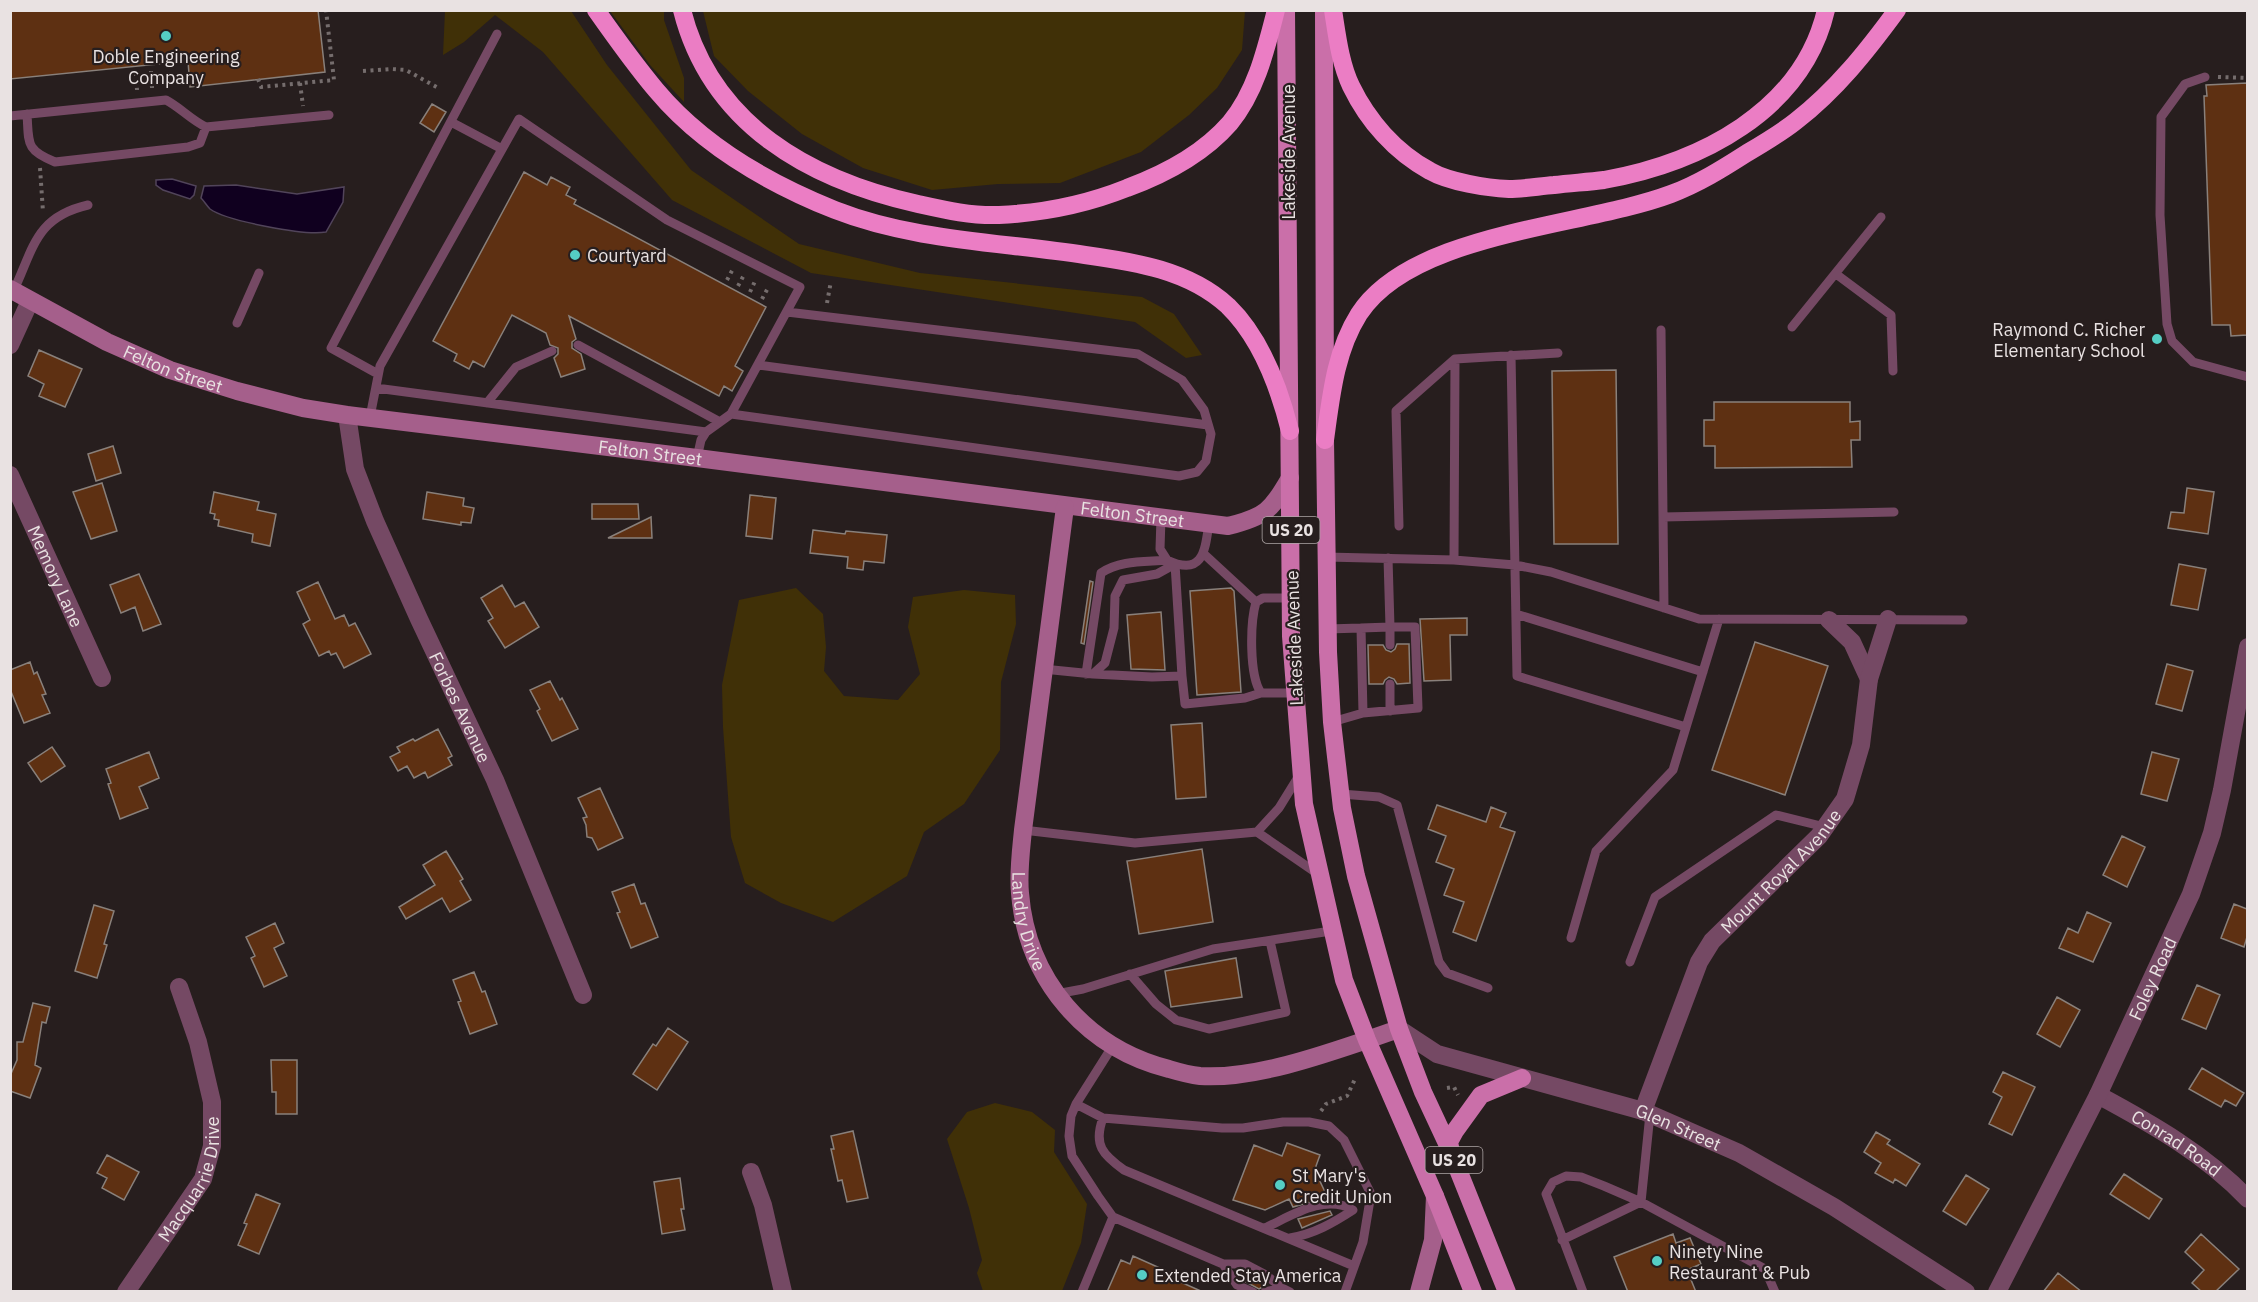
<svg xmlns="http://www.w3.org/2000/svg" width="2258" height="1302" viewBox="0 0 2258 1302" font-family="'IBM Plex Sans',sans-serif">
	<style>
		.green { fill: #403007 }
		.water { fill: #10001f; stroke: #51445a; stroke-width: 1.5 }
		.building { fill: #5e3012; stroke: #89807b; stroke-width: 1.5 }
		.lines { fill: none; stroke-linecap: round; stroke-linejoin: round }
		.path { stroke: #756d6d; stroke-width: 4; stroke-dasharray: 3 4.5; stroke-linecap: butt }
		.lane { stroke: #754964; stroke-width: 9 }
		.street { stroke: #754964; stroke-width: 18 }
		.secondary { stroke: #a55f8b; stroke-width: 18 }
		.primary { stroke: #ca6fa9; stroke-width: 18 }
		.highway { stroke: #eb7dc4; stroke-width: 18 }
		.poi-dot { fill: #55cec4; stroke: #271e1e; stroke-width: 2 }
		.labels { text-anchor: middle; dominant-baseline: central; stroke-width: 4.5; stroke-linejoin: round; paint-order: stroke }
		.shield { fill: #271e1e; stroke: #afa7a7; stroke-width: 1.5 }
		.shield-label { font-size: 16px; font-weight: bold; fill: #e9e2e2 }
		.poi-label { font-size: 18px; fill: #e9e2e2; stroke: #271e1e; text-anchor: start }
		.street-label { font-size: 18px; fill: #e9e2e2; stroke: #271e1e }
	</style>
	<rect width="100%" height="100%" fill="#271e1e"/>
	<!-- green -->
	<path class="green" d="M445 11H571L607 65 691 170 799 244 920 273 1142 297 1174 314 1202 355 1186 358 1135 322 811 273 672 200 543 52 495 15 464 42 443 55Z
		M610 11H664V20L684 78V102L650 65Z
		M703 11V10L1245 11 1242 50 1217 88 1189 115 1141 152 1060 183 998 184 932 190 863 168 802 134 748 91 714 56Z
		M796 588 823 614 826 647 824 671 844 696 898 700 920 674 908 627 913 597 964 590 1015 595 1016 624 1001 682 1000 750 964 804 924 832 907 876 833 922 781 903 745 883 731 837 723 727 722 685 739 600Z
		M995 1103 1032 1112 1055 1130 1054 1152 1087 1204 1081 1243 1062 1291H983L977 1273 982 1260 969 1208 947 1139 967 1112Z"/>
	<!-- water -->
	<path class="water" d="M172 179 196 186 194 195 190 199 163 190 156 185V180Z
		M236 185 297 194 344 187 343 202 326 232C305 236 227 221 210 209 207 206 204 201 201 198L204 186Z"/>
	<!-- building -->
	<path class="building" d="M10 10H318L325 72 190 87 188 61 10 79Z
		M2247 83V335L2231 336 2230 325H2212L2204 96H2207L2206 85Z
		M432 104 446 112 434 132 420 123Z
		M524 172 547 185 551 177 570 187 566 195 576 200 574 204 766 307 735 366 743 371 732 391 724 386 719 396 569 316 576 339 572 342V348L581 354 585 369 561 377 554 358 558 354V348L550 345 546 333 512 315 484 367 473 361 469 369 454 361 457 354 433 341Z
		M39 350 82 369 65 407 39 396 44 384 28 376Z
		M1616 370 1618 544H1554L1552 371Z
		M1714 402H1850V422L1860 421V440H1851L1852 467 1715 468V446H1704V420H1714Z
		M113 446 121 473 96 481 88 454Z
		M102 483 117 531 91 539 73 492Z
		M2187 488 2214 492 2208 534 2168 528 2171 512 2184 513Z
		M214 492 259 502 257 510 276 514 270 546 252 542 253 534 218 526 219 520 214 519 215 514 210 513Z
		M427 492 464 498 463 506 474 508 471 523 461 522V525L423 519Z
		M750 495 776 498 772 539 746 536Z
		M592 504H638L639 519H592Z
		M651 517 652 538H608Z
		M813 530 845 534 846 531 887 535 884 563 864 561 863 570 847 568 848 557 810 553Z
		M2179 564 2206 569 2198 610 2171 605Z
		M139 574 161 624 143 631 135 607 121 613 110 585Z
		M1090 581 1093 582 1084 644 1081 643Z
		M318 582 335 619 344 615 349 626 355 623 371 654 344 668 336 653 331 655 329 651 319 656 303 624 310 620 297 592Z
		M502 585 515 607 524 602 539 627 505 648 488 621 493 618 481 598Z
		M1231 588 1234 591 1241 692 1197 695 1190 591Z
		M1161 612 1165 670 1131 669 1127 615Z
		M1467 618V635H1450L1451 680 1424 681 1420 619Z
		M1755 642 1828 666 1785 795 1712 770Z
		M1397 644H1409L1410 683 1397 684 1394 679 1389 677 1385 680 1383 684H1369L1368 645H1383L1386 650 1391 652 1395 649Z
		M30 662 34 674 37 672 46 694 42 695 50 713 24 723 10 689V670Z
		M2167 664 2193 671 2182 711 2156 704Z
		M550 681 560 700 562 698 578 729 552 741 537 711 540 709 530 690Z
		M1202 723 1206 797 1176 799 1171 725Z
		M438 729 452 756 448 758 452 765 428 778 425 772 414 778 407 766 398 771 390 757 400 752 397 747 413 739 415 741Z
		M52 747 65 766 41 782 28 763Z
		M149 752 159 778 139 787 148 808 120 819 108 784 111 783 106 769Z
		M2152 752 2179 759 2167 801 2141 794Z
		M600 788 623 838 598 850 592 838 587 837 586 825 583 818 587 817 578 798Z
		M1437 805 1486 822 1491 807 1506 813 1500 827 1515 832 1476 941 1453 932 1464 902 1444 895 1454 869 1436 862 1446 836 1428 829Z
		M2122 836 2145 847 2127 887 2103 875Z
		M1202 849 1213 922 1139 934 1127 861Z
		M446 851 463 879 460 881 471 900 450 912 442 898 406 919 399 907 435 885 423 865Z
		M634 884 641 904 645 903 658 937 631 948 617 913 620 912 612 892Z
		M2234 904 2247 909V937L2244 947 2221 938Z
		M94 905 114 911 104 944 107 945 97 978 75 971Z
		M2087 912 2111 923 2093 962 2059 948 2068 928 2078 933Z
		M275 923 284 943 274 948 287 976 264 987 251 958 255 956 246 937Z
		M1236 958 1242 997 1171 1007 1165 971Z
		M474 972 482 992 485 991 497 1024 470 1034 458 1002 461 1001 453 980Z
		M2197 985 2220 995 2206 1029 2182 1019Z
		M2057 997 2080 1010 2060 1047 2037 1034Z
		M33 1003 50 1007 46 1023 42 1022 35 1065 41 1068 30 1098 10 1091V1076L17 1060V1042H23Z
		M668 1028 688 1042 657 1090 633 1074 653 1044 656 1046Z
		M271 1060H297V1114H276V1092H272Z
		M2202 1068 2244 1093 2236 1106 2225 1100 2221 1107 2189 1089Z
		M2003 1072 2035 1087 2012 1135 1989 1124 2002 1097 1993 1092Z
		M853 1131 868 1198 847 1202 842 1180 838 1181 831 1149H834L831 1136Z
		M1876 1132 1890 1140 1887 1144 1920 1164 1906 1186 1895 1179 1893 1183 1875 1173 1881 1163 1864 1152Z
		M1287 1143 1320 1155 1316 1166 1317 1175 1326 1194 1323 1196 1324 1198 1293 1207 1289 1199 1265 1210 1233 1200 1254 1145 1282 1156Z
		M107 1155 139 1172 124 1200 102 1188 107 1178 97 1173Z
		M2124 1174 2162 1199 2149 1219 2110 1194Z
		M1966 1175 1989 1189 1966 1225 1943 1211Z
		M680 1178 684 1209H681L685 1230 662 1234 654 1182Z
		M256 1194 280 1204 259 1254 238 1245 247 1224 244 1223Z
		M1330 1211 1332 1215 1302 1228 1298 1219Z
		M1673 1234 1676 1243 1690 1238 1701 1264 1687 1270 1696 1292H1628L1614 1257Z
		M2201 1234 2239 1269 2215 1292H2202L2192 1283 2204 1270 2185 1252Z
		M1133 1256 1171 1273 1169 1277 1203 1292H1107L1121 1260 1130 1264Z
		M2058 1273 2082 1292H2043Z
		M1241 1274 1266 1285 1259 1289 1242 1280Z"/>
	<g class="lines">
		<!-- path -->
		<path class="path" d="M151 71 152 88
			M363 71 391 69 406 70 440 89
			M136 73 137 90
			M2218 77 2248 78
			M258 79 261 87 334 80 326 10
			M300 83 303 106
			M40 168 43 212
			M727 280 734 267
			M738 286 745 273
			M750 292 756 279
			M762 299 769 286
			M827 303 831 281
			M1447 1088 1454 1087 1458 1095
			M1321 1111 1326 1104 1347 1096 1356 1077"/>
		<!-- lane -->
		<path class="lane" d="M2205 77 2185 84 2161 117 2160 215 2167 324 2172 341 2193 362 2248 377
			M27 114C29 143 25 150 55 162L188 147 200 143 206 127
			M10 116 166 100C181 108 191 120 206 127L329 115
			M451 122 502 149
			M1836 274 1891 315 1893 371
			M14 290C34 247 36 217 88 205
			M237 323 259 273
			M1792 327 1881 217
			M1661 330 1664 608
			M578 345 720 422
			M1511 355 1517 676 1686 727
			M758 365 1208 425
			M378 374 331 348 497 34
			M376 388 706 432
			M487 403 516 367 552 351
			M731 414 1179 476 1197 472 1206 461 1211 434 1204 410 1182 380 1138 354 787 312
			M370 417 380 366 519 119 667 220 800 287 731 414 706 432 701 440 697 458
			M1663 517 1894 512
			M1161 518 1160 549 1167 560C1203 577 1205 551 1209 523
			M1399 526 1396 411 1455 359 1558 353
			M1204 554 1256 602
			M1326 557 1454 560 1515 565 1551 572 1699 619 1963 620
			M1454 560 1455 359
			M1292 598H1263L1256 602C1250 623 1249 675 1261 693H1295
			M1516 614 1703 672
			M1361 628 1390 627 1388 558
			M1327 629 1361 628 1363 713 1332 722
			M1043 669 1093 674 1105 663 1114 628 1115 596 1123 580 1157 574 1175 564 1182 676
			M1086 674 1101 573C1120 560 1145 562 1167 560
			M1093 674 1152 677 1182 676 1185 704 1245 698 1261 693
			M1390 711V684
			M1363 713 1418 708 1415 627H1390V645
			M1341 794 1379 797 1397 805 1439 962 1447 973 1488 988
			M1023 830 1135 843 1257 832 1318 874
			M1257 832 1279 808 1300 774
			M1571 938 1596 851 1673 770 1719 619
			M1630 962 1655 897 1776 815 1825 827
			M1130 974 1156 1004 1176 1020 1209 1029 1286 1012 1270 941
			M1056 994 1083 989 1213 949 1331 931
			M1112 1047 1076 1104 1071 1116 1069 1136 1072 1156 1098 1196 1113 1217 1223 1264H1245L1266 1275 1282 1288 1290 1292
			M1076 1104 1103 1118 1222 1128H1243L1283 1122H1309L1329 1126 1344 1140 1371 1194 1363 1242 1345 1292
			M1103 1118C1093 1145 1103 1155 1124 1170L1354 1266
			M1641 1202 1650 1114
			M1265 1228C1291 1216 1325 1193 1353 1210 1333 1223 1314 1234 1290 1238
			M1562 1240 1641 1202
			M1223 1264 1237 1285 1253 1292
			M1082 1292 1113 1217
			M1265 1292 1282 1288
			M1583 1292 1546 1194 1553 1182 1566 1176 1581 1177 1604 1186 1641 1202 1765 1269 1775 1292"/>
		<!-- street -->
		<g class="street">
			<path d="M10 345 30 301"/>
			<path id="s1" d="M347 415 355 469 375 521 419 619 495 780 583 995"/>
			<path id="s2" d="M10 475 102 678"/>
			<path d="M1829 620 1852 642 1869 679"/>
			<path id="s3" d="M1399 1029 1437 1054 1643 1111 1739 1153 1834 1207 1966 1292"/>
			<path id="s4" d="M2098 1095C2152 1124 2205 1154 2248 1199"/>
			<path id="s5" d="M1643 1111 1699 962 1712 941 1819 836 1845 799 1861 745 1869 679 1888 619"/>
			<path d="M751 1172 763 1205 783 1292"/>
			<path id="s6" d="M126 1292 203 1179 212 1146V1102L198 1042 179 987"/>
			<path id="s7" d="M1997 1292 2098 1095 2191 894 2212 833 2222 790 2248 647"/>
		</g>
		<!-- secondary -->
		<g class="secondary">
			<path id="s8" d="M10 289 107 342 170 370 237 391 303 408 347 415 697 458 1228 526C1266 517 1271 510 1290 478"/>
			<path id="s9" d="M1065 507 1023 830C1021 851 1018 872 1020 893 1027 980 1086 1048 1169 1069 1179 1072 1190 1075 1200 1076 1260 1080 1342 1048 1399 1029"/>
			<path d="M1419 1292 1433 1240 1435 1196"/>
		</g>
		<!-- primary -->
		<path class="primary" d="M1286 10 1291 636 1304 804 1344 980 1367 1040 1435 1196 1473 1292
			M1324 10 1325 440 1328 652 1332 722 1342 808 1356 876 1399 1029 1423 1092 1451 1152 1507 1292
			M1451 1152 1449 1142 1455 1131 1481 1095 1522 1078"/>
		<!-- highway -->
		<path class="highway" d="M596 10C615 37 635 65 656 90 702 145 770 184 835 210 914 241 1002 242 1085 255 1135 262 1189 270 1228 306 1261 338 1279 387 1290 431
			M682 10C711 125 810 180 918 204 945 210 971 216 999 215 1042 213 1087 204 1127 188 1165 174 1203 154 1230 123 1256 92 1266 49 1276 10
			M1333 10C1337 35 1340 63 1351 86 1368 121 1395 152 1430 171 1449 182 1487 188 1509 189 1524 189 1540 186 1554 185 1571 183 1588 182 1604 180 1699 163 1802 112 1826 10
			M1325 440C1331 397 1335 352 1359 314 1412 232 1583 227 1671 194 1698 184 1722 169 1747 153 1764 143 1781 133 1796 121 1836 90 1867 51 1897 10"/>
	</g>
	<!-- markers -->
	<g class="poi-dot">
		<circle cx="166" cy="36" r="6"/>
		<circle cx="575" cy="255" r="6"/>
		<circle cx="2157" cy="339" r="6"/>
		<circle cx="1280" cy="1185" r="6"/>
		<circle cx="1657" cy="1261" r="6"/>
		<circle cx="1142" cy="1275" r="6"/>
	</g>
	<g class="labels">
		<!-- shield labels -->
		<g class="shield">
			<rect x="1262.5" y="517" width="57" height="26" rx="4.5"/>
			<rect x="1425.5" y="1147" width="57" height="26" rx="4.5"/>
		</g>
		<g class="shield-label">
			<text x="1291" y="530">US 20</text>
			<text x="1454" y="1160">US 20</text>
		</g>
		<!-- poi labels -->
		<g class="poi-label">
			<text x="166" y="56" text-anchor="middle">Doble Engineering<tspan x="166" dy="21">Company</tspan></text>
			<text x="587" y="255">Courtyard</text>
			<text x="2145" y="329" text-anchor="end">Raymond C. Richer<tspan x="2145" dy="21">Elementary School</tspan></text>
			<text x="1292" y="1175">St Mary's<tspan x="1292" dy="21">Credit Union</tspan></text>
			<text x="1669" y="1251">Ninety Nine<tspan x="1669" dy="21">Restaurant &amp; Pub</tspan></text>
			<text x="1154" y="1275">Extended Stay America</text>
		</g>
		<!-- street labels -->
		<g class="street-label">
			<text transform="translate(1288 152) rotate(-90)">Lakeside Avenue</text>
			<text stroke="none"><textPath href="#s8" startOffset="182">Felton Street</textPath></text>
			<text stroke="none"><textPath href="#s8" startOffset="668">Felton Street</textPath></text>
			<text stroke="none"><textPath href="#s8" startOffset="1154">Felton Street</textPath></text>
			<text stroke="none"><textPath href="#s2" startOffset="111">Memory Lane</textPath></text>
			<text transform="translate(1294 638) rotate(-92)">Lakeside Avenue</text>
			<text stroke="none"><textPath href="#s1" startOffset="315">Forbes Avenue</textPath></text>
			<text stroke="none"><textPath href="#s5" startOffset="282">Mount Royal Avenue</textPath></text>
			<text stroke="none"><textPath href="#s9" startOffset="418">Landry Drive</textPath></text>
			<text stroke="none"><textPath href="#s7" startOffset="350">Foley Road</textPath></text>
			<text stroke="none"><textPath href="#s3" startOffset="298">Glen Street</textPath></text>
			<text stroke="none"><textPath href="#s4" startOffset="92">Conrad Road</textPath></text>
			<text stroke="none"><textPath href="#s6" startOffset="132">Macquarrie Drive</textPath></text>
		</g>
	</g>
	<!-- border -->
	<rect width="2258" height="1302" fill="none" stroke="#e9e2e2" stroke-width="24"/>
</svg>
